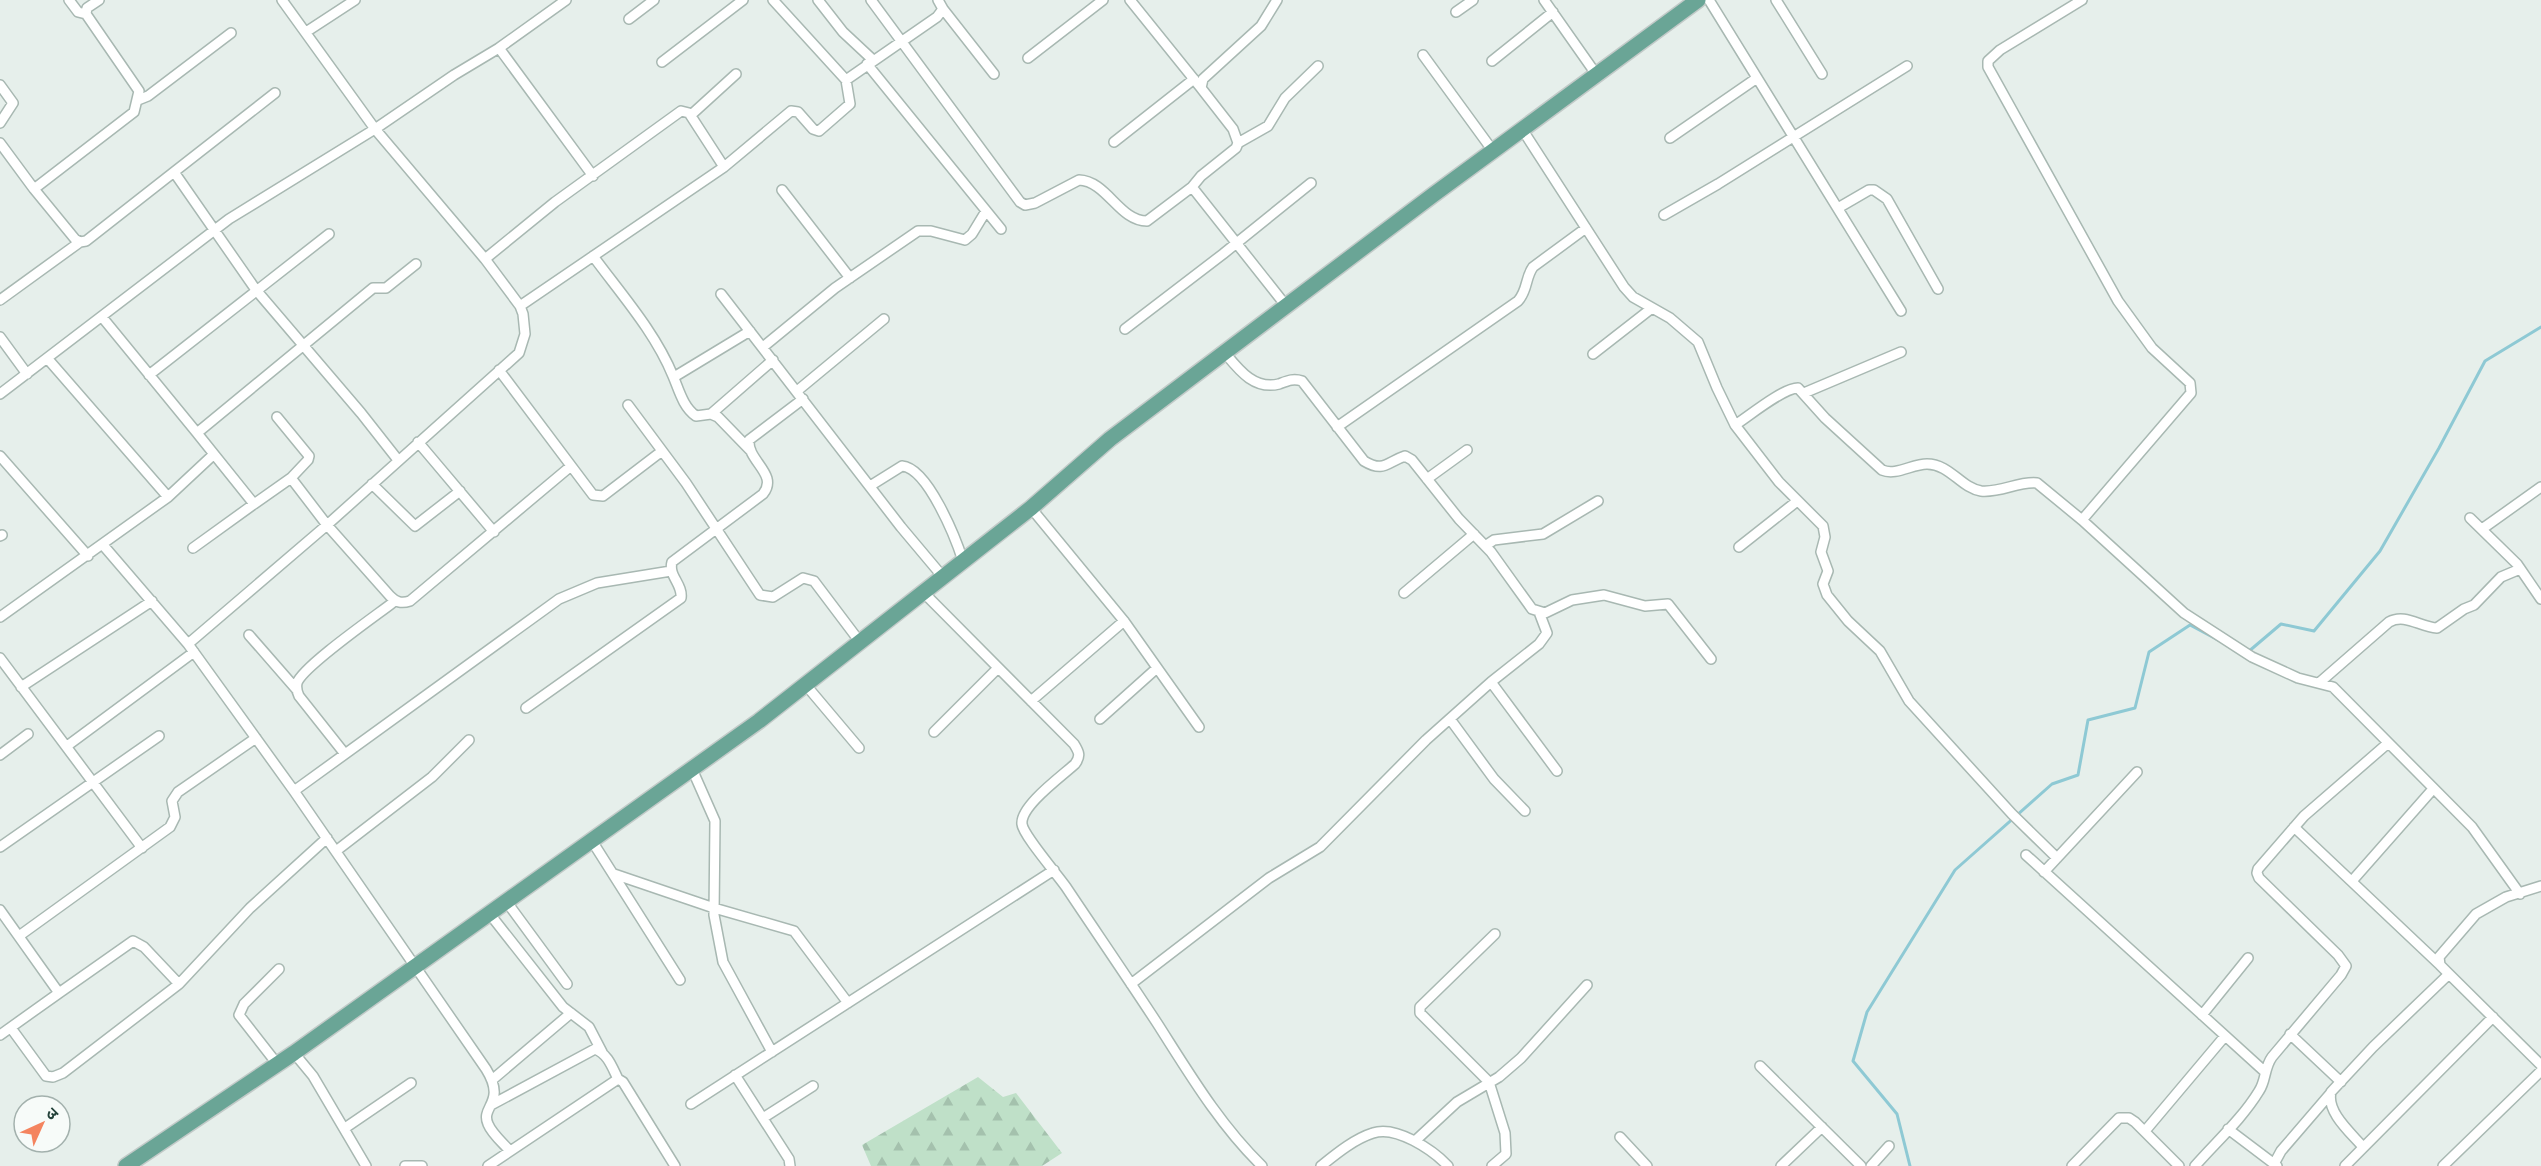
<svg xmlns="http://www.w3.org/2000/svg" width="2541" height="1166" viewBox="0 0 2541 1166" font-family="Commissioner,'Noto Sans Devanagari',sans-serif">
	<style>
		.forest { fill: url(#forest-firs) }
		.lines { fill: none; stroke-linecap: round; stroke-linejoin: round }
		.stream { stroke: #8ec9d4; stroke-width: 3 }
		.minor-casing { stroke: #a8b8b2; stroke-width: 12 }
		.primary-casing { stroke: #c2cac8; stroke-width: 18 }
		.minor { stroke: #fff; stroke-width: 9 }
		.primary { stroke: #6aa596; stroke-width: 15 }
	</style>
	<defs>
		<pattern id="forest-firs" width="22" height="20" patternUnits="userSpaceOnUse" patternTransform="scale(1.5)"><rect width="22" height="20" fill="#bfe0c8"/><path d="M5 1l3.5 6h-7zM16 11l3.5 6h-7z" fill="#a4c1ad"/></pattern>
	</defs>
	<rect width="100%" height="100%" fill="#e6efeb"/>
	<!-- forest -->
	<path class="forest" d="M978 1077 1003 1097 1016 1093 1062 1153 1042 1166H871L862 1145Z"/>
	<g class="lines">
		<!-- stream -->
		<path class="stream" d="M2248 652 2281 624 2314 631 2380 551 2439 448 2485 361 2541 327
			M1910 1166 1897 1114 1853 1061 1867 1012 1955 870 2052 784 2078 775 2088 720 2135 708 2149 652 2190 625 2220 641"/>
		<!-- minor casing -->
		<g class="minor-casing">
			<path id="minor" d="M69 0 78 12 86 14
				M282 0 375 129 485 259 520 306 523 314 525 334 519 353 327 525 188 644 294 791 486 1069C507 1103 480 1106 488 1124 492 1134 503 1143 510 1151
				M773 0 846 80
				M818 0 843 32 873 60
				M871 0 1020 202 1025 205 1035 203 1079 180C1107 181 1119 221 1147 221L1192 187
				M1130 0 1201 88
				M1277 0 1261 26 1203 79 1201 88 1233 129 1238 143 1236 148 1201 176 1192 187 1287 307
				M1544 0 1596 74
				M1709 0 1901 311
				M1776 0 1822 74
				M2082 0 2000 50 1988 61V67L2118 301 2152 348 2190 383 2191 393 2082 520
				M943 9 994 74
				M1456 12 1473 0
				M629 19 654 0
				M306 32 355 0
				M499 48 593 176
				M1423 55 1493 151
				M1028 58 1103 0
				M1492 61 1553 12
				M662 62 743 0
				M867 64 1001 229
				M0 85 13 103 0 123
				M138 100 148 96 231 33
				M691 115 736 74
				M1522 129 1624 287 1633 297 1670 318 1698 342 1717 388 1735 425 1779 482 1823 526 1825 537 1821 552 1828 571 1823 584 1827 595 1848 621 1880 651 1909 701 2012 814 2057 858
				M1670 138 1757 78
				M1114 142 1194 79
				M0 143 34 189 75 239 80 242 86 241 174 172 256 290 361 413 398 460
				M1238 143 1268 126 1285 98 1318 66
				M174 172 275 93
				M34 189 134 112 139 91 86 14 87 8 99 0
				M782 190 850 278
				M1838 208 1869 190H1874L1887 199 1938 289
				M1664 215 1718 184 1907 66
				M593 256C621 294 655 332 673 376 679 390 683 407 696 416L711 414 718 417 751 451
				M485 259 555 202 681 111 689 113 724 167
				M416 264 386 288H373L197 433 254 504 291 478 327 525 390 596C396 602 401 604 410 601L571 466
				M721 294 901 527 943 577
				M0 300 80 242
				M520 306 724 167 791 111 798 112 813 129 819 131 850 104 846 80 937 17 943 9 938 0
				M102 317 197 433
				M1125 329 1223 254 1311 183
				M0 337 27 374
				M763 347 835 288 918 231H931L965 240 972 234 986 211
				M1225 353C1239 370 1254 390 1279 384 1287 381 1293 378 1302 381L1364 461C1384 473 1387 462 1405 456L1412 460 1459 519 1491 552 1532 609 1545 613 1572 600 1604 595 1645 606 1668 604 1711 659
				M1593 354 1652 308
				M47 358 168 497
				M499 370 593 495 603 496 662 451
				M149 375 329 234
				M674 377 750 331
				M797 391 884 319
				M1804 393 1901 352
				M0 394 229 219 375 129 454 75 499 48 566 0
				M628 405 686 483 760 595 773 597 803 578 814 581 860 642
				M711 414 773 360
				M277 417 309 456 308 460 291 478
				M1735 425C1749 416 1783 388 1798 388L1825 418 1882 470C1896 476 1912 464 1927 464 1950 464 1961 488 1981 491 2001 493 2018 481 2037 483L2082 520 2184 613 2252 657 2298 678 2333 687 2472 827 2520 894
				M1337 427 1518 301C1528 290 1525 278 1533 267L1586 228
				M418 442 494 532
				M0 456 88 556
				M1427 479 1467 450
				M372 484 415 526 460 491
				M870 486 902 466C928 468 956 539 963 561
				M1031 508 1124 621 1199 727
				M2470 518 2517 564 2541 599
				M2482 529 2541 487
				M0 536 2 535
				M103 545 188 644
				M1485 546 1494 540 1543 534 1598 501
				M1739 547 1796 502
				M193 548 254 504
				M922 591 1074 744C1079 752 1081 756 1075 764 1062 776 1020 806 1022 824 1023 835 1057 874 1066 887 1096 932 1127 977 1157 1023 1189 1073 1219 1124 1262 1166
				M1404 593 1474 534
				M0 617 168 497 213 455
				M249 635 297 690
				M0 658 142 848
				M1491 682 1557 771
				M2319 683 2389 622C2405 613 2420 627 2437 628L2464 609 2474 605 2501 577 2520 569
				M805 684 859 748
				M21 687 152 601
				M1031 701 1124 621
				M526 708 681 598C683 584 668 576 672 562L763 494C779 474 747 461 749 440L803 399
				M1100 719 1157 668
				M1450 719 1494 779 1525 811
				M934 732 998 668
				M67 746 194 652
				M345 754 299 696C297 692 296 688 297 683 303 666 377 615 395 601
				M0 755 28 734
				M692 769 715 821 714 915 723 962 772 1052
				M294 791 559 599 597 583 671 571
				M2294 827 2440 965
				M592 841 680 980
				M0 847 159 736
				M336 851 432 777 469 740
				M2026 855 2264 1071
				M2044 872 2137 772
				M614 874 714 908 794 931 848 1003
				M2352 881 2433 789
				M2541 886 2506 897 2476 914 2439 957 2440 965 2449 974 2541 1065
				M506 901 567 984
				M0 910 59 993 0 1035
				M489 913 563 1007 589 1027 602 1052
				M19 936 170 827 175 817 172 801 178 792 256 738
				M1131 984 1269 878 1320 847 1426 740 1491 682 1539 644 1547 633 1539 612
				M59 993 133 941 144 947 179 984
				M2202 1015 2248 958
				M11 1028 46 1076 53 1077 63 1073 179 984 250 908 327 838
				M2290 1034 2341 1082
				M294 1053 313 1076 366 1166
				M278 1065 239 1015 244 1004 279 969
				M1760 1066 1861 1166
				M735 1075 789 1159 790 1166
				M492 1080 571 1013
				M691 1104 1054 870
				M491 1105 595 1049C608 1054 612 1067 618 1079
				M763 1118 813 1086
				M345 1128 411 1083
				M2228 1129 2277 1166
				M2145 1131 2225 1036
				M1620 1137 1647 1166
				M1415 1141 1457 1102 1499 1077 1521 1058 1587 985
				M2363 1147C2351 1133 2326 1112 2331 1092L2373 1047 2449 974
				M2274 1164 2281 1151 2330 1094
				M405 1166H422
				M488 1166 618 1079 623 1082 675 1166
				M1321 1166C1336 1154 1354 1139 1373 1133 1396 1125 1433 1150 1448 1166
				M1492 1166 1506 1154 1505 1133 1489 1082 1420 1013V1007L1495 934
				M1781 1166 1822 1127
				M1871 1166 1889 1146
				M2072 1166 2119 1118H2129L2135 1122 2179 1166
				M2195 1166C2216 1142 2242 1119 2259 1091 2266 1081 2264 1068 2272 1057L2341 975 2346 966 2338 955 2259 878 2257 873 2258 869 2304 816 2387 744
				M2345 1166 2493 1017
				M2443 1166 2541 1071"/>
		</g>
		<!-- primary casing -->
		<g class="primary-casing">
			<path id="primary" d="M126 1166 294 1053 759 721 1031 508 1110 439 1433 195 1698 0"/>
		</g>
		<!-- minor -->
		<use href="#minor" class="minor"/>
		<!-- primary -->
		<use href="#primary" class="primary"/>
	</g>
	<!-- north arrow -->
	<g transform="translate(42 1124) rotate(45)"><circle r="28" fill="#f7fbf9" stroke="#a3b1ad" stroke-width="1.5"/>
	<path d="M0-4.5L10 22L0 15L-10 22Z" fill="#f4845f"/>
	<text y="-9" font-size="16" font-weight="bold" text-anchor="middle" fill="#24423a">उ</text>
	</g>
</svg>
